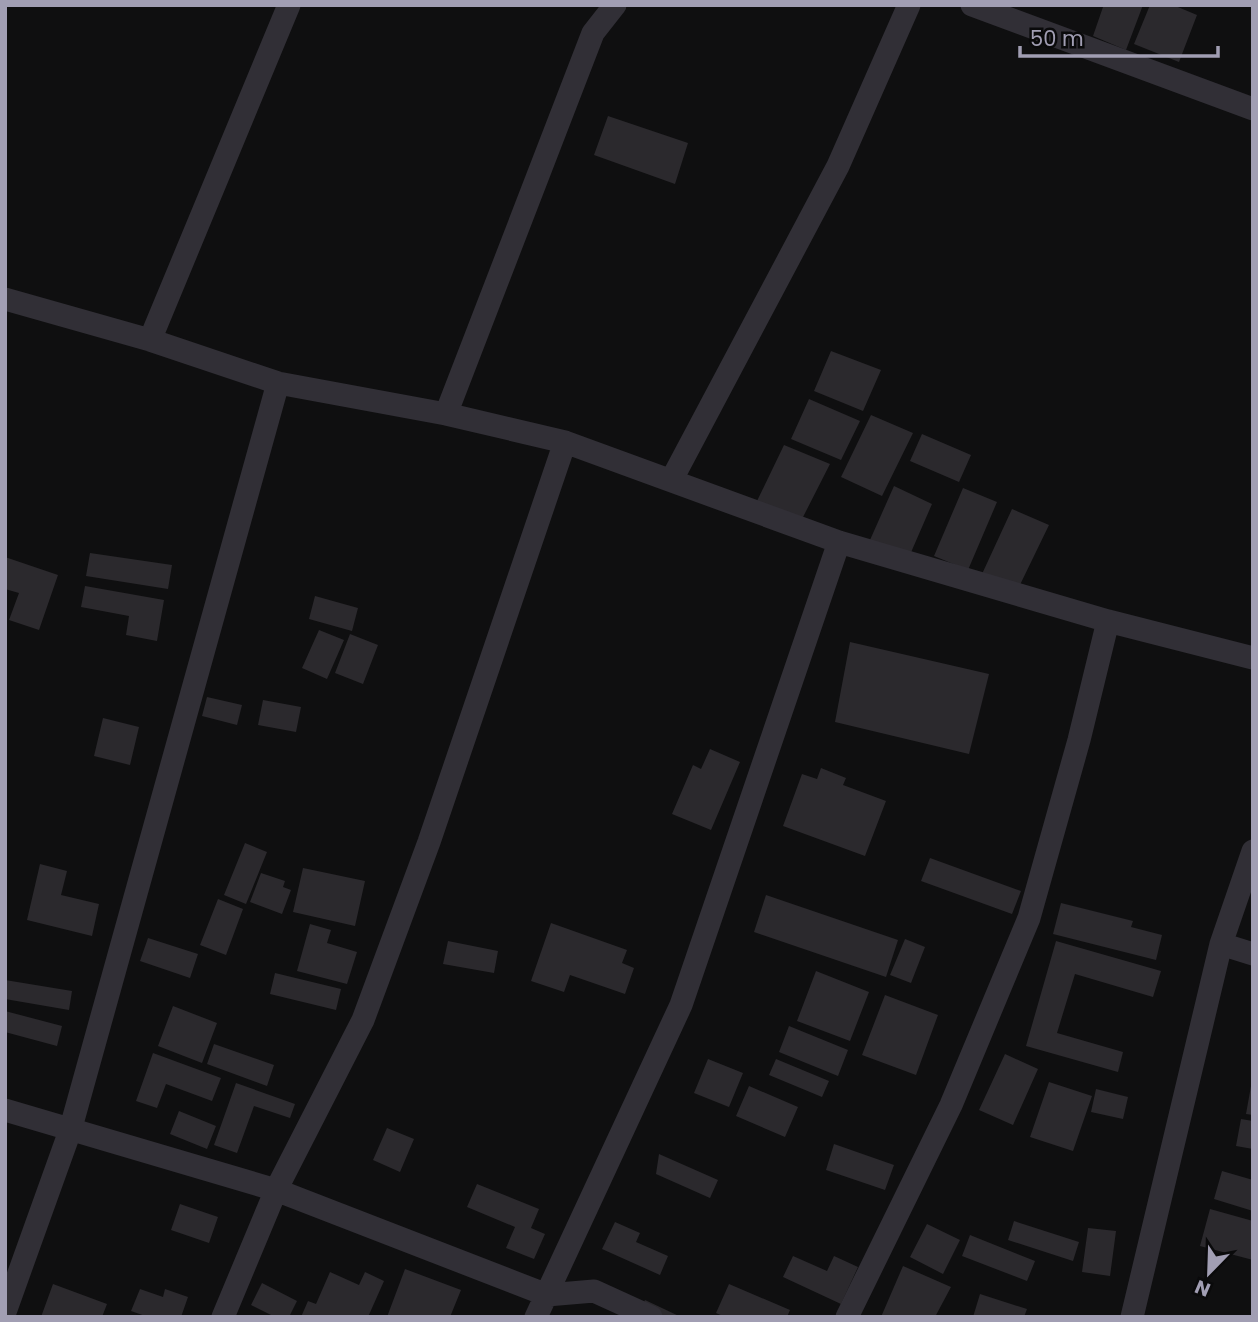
<svg xmlns="http://www.w3.org/2000/svg" width="1258" height="1322" viewBox="0 0 1258 1322" font-family="Poppins,sans-serif">
	<style>
		.building { fill: #2b292d }
		.lines { fill: none; stroke-linecap: round; stroke-linejoin: round }
		.street { stroke: #312f36; stroke-width: 23 }
	</style>
	<rect width="100%" height="100%" fill="#0f0f10"/>
	<!-- building -->
	<path class="building" d="M1098 5H1143L1126 50 1093 36 1103 7Z
		M1150 5H1173L1197 15 1179 62 1134 44Z
		M608 116 688 143 675 184 594 155Z
		M831 351 881 370 863 411 814 391Z
		M809 399 860 421 841 460 791 439Z
		M871 415 913 433 882 496 841 477Z
		M922 434 971 455 959 482 910 461Z
		M784 445 830 464 802 519 757 501Z
		M894 486 932 504 909 557 870 540Z
		M963 488 997 502 968 570 934 556Z
		M1012 509 1049 525 1017 591 982 574Z
		M90 553 172 565 168 589 86 576Z
		M5 557 58 575 39 630 9 620 19 593 5 589Z
		M85 586 164 600 157 641 126 635 129 616 81 607Z
		M315 596 358 608 352 631 309 619Z
		M319 630 344 640 327 679 302 668Z
		M350 634 378 645 363 684 335 673Z
		M850 642 989 674 969 754 835 722Z
		M207 697 242 705 237 725 202 716Z
		M263 700 301 707 296 732 258 725Z
		M103 718 139 727 130 765 94 756Z
		M710 749 740 762 711 830 672 814 693 765 701 769Z
		M821 768 846 778 843 785 886 801 865 856 783 826 802 774 817 779Z
		M245 843 267 852 246 904 224 895Z
		M930 858 1021 891 1012 914 921 881Z
		M40 864 67 871 61 895 99 904 92 936 27 920Z
		M303 868 365 881 355 926 293 912Z
		M261 873 285 881 283 887 291 890 282 914 250 902Z
		M766 895 898 940 886 977 754 932Z
		M218 899 243 909 226 955 200 945Z
		M1061 903 1133 921 1131 927 1162 935 1156 960 1053 934Z
		M551 923 627 950 622 963 634 968 625 994 570 975 564 992 531 981Z
		M310 924 331 930 327 943 357 952 347 984 297 971Z
		M148 938 198 954 190 978 140 961Z
		M905 939 925 947 911 983 890 975Z
		M448 941 498 951 494 973 443 964Z
		M1056 941 1161 971 1153 997 1075 974 1057 1033 1123 1052 1118 1072 1026 1046Z
		M816 971 869 992 850 1041 797 1021Z
		M275 973 341 989 336 1010 270 994Z
		M5 980 72 991 69 1010 5 999Z
		M885 995 938 1015 916 1075 862 1055Z
		M173 1006 217 1023 202 1063 158 1046Z
		M5 1011 62 1026 57 1046 5 1032Z
		M789 1026 848 1050 838 1076 779 1052Z
		M214 1044 274 1065 267 1086 207 1064Z
		M153 1053 221 1078 212 1101 166 1084 157 1108 136 1101Z
		M1005 1054 1038 1069 1013 1125 979 1110Z
		M708 1059 743 1073 729 1107 694 1093Z
		M776 1059 829 1081 822 1097 769 1075Z
		M1049 1082 1092 1096 1073 1151 1030 1137Z
		M236 1083 295 1104 290 1118 254 1106 237 1153 214 1145Z
		M749 1086 798 1107 785 1137 736 1116Z
		M1251 1086 1253 1087V1115L1246 1114Z
		M1096 1089 1128 1097 1123 1119 1091 1112Z
		M179 1111 216 1126 207 1149 170 1134Z
		M1241 1119 1253 1121V1149L1236 1146Z
		M387 1128 414 1139 400 1172 373 1160Z
		M834 1144 894 1165 885 1190 826 1170Z
		M659 1154 718 1180 710 1198 656 1174Z
		M1222 1171 1253 1180V1211L1214 1199Z
		M477 1184 539 1209 531 1228 545 1234 534 1259 506 1248 515 1227 467 1207Z
		M180 1204 218 1217 209 1243 171 1230Z
		M1210 1209 1253 1221V1260L1200 1246Z
		M1014 1221 1079 1242 1073 1261 1008 1240Z
		M615 1222 640 1233 636 1242 668 1256 660 1275 602 1249Z
		M927 1224 960 1240 943 1274 910 1257Z
		M1088 1228 1116 1231 1110 1276 1082 1272Z
		M970 1235 1035 1261 1027 1281 962 1256Z
		M793 1256 827 1271 834 1256 858 1267 841 1304 783 1277Z
		M903 1266 951 1287 935 1317H881Z
		M405 1269 461 1290 450 1317H387Z
		M330 1272 359 1285 365 1272 384 1281 368 1317H301L308 1301 316 1304Z
		M262 1283 297 1301 289 1317H275L251 1305Z
		M53 1284 107 1304 102 1317H41Z
		M729 1284 790 1310 787 1317H725L716 1313Z
		M140 1289 163 1297 165 1289 188 1297 181 1317H148L131 1311Z
		M980 1294 1027 1309 1024 1317H973Z
		M645 1300 681 1317H637Z"/>
	<g class="lines">
		<!-- street -->
		<path class="street" d="M972 5 1253 109
			M5 299 150 340 278 383 446 414 565 442 839 542 1108 621 1253 658
			M150 340 289 5
			M446 414 593 33 615 5
			M672 479 838 166 909 5
			M1221 944 1253 954
			M5 1110 276 1190 547 1295 594 1291 651 1317
			M5 1312 70 1131 278 383
			M223 1317 276 1190 363 1020 429 842 565 442
			M536 1317 681 1005 839 542
			M847 1317 951 1105 1029 918 1079 740 1108 621
			M1132 1317 1221 944 1253 851"/>
	</g>
	<!-- border -->
	<rect width="1258" height="1322" fill="none" stroke="#a19eb3" stroke-width="14"/>
	<!-- north arrow -->
	<g transform="translate(1209 1273) rotate(203)" stroke="#0a0a0b" stroke-width="5" paint-order="stroke">
	<path d="M0-5L12 26L0 18L-12 26Z" fill="#a19eb3"/>
	<text y="-10" font-size="19" font-weight="bold" text-anchor="middle" fill="#a19eb3">N</text>
	</g>
	<!-- scale -->
	<path d="M1020 46v10h198v-10" fill="none" stroke="#a19eb3" stroke-width="3.5"/>
	<text x="1030" y="46" font-size="21" fill="#a19eb3" stroke="#0a0a0b" stroke-width="5" paint-order="stroke">50 m</text>
</svg>
